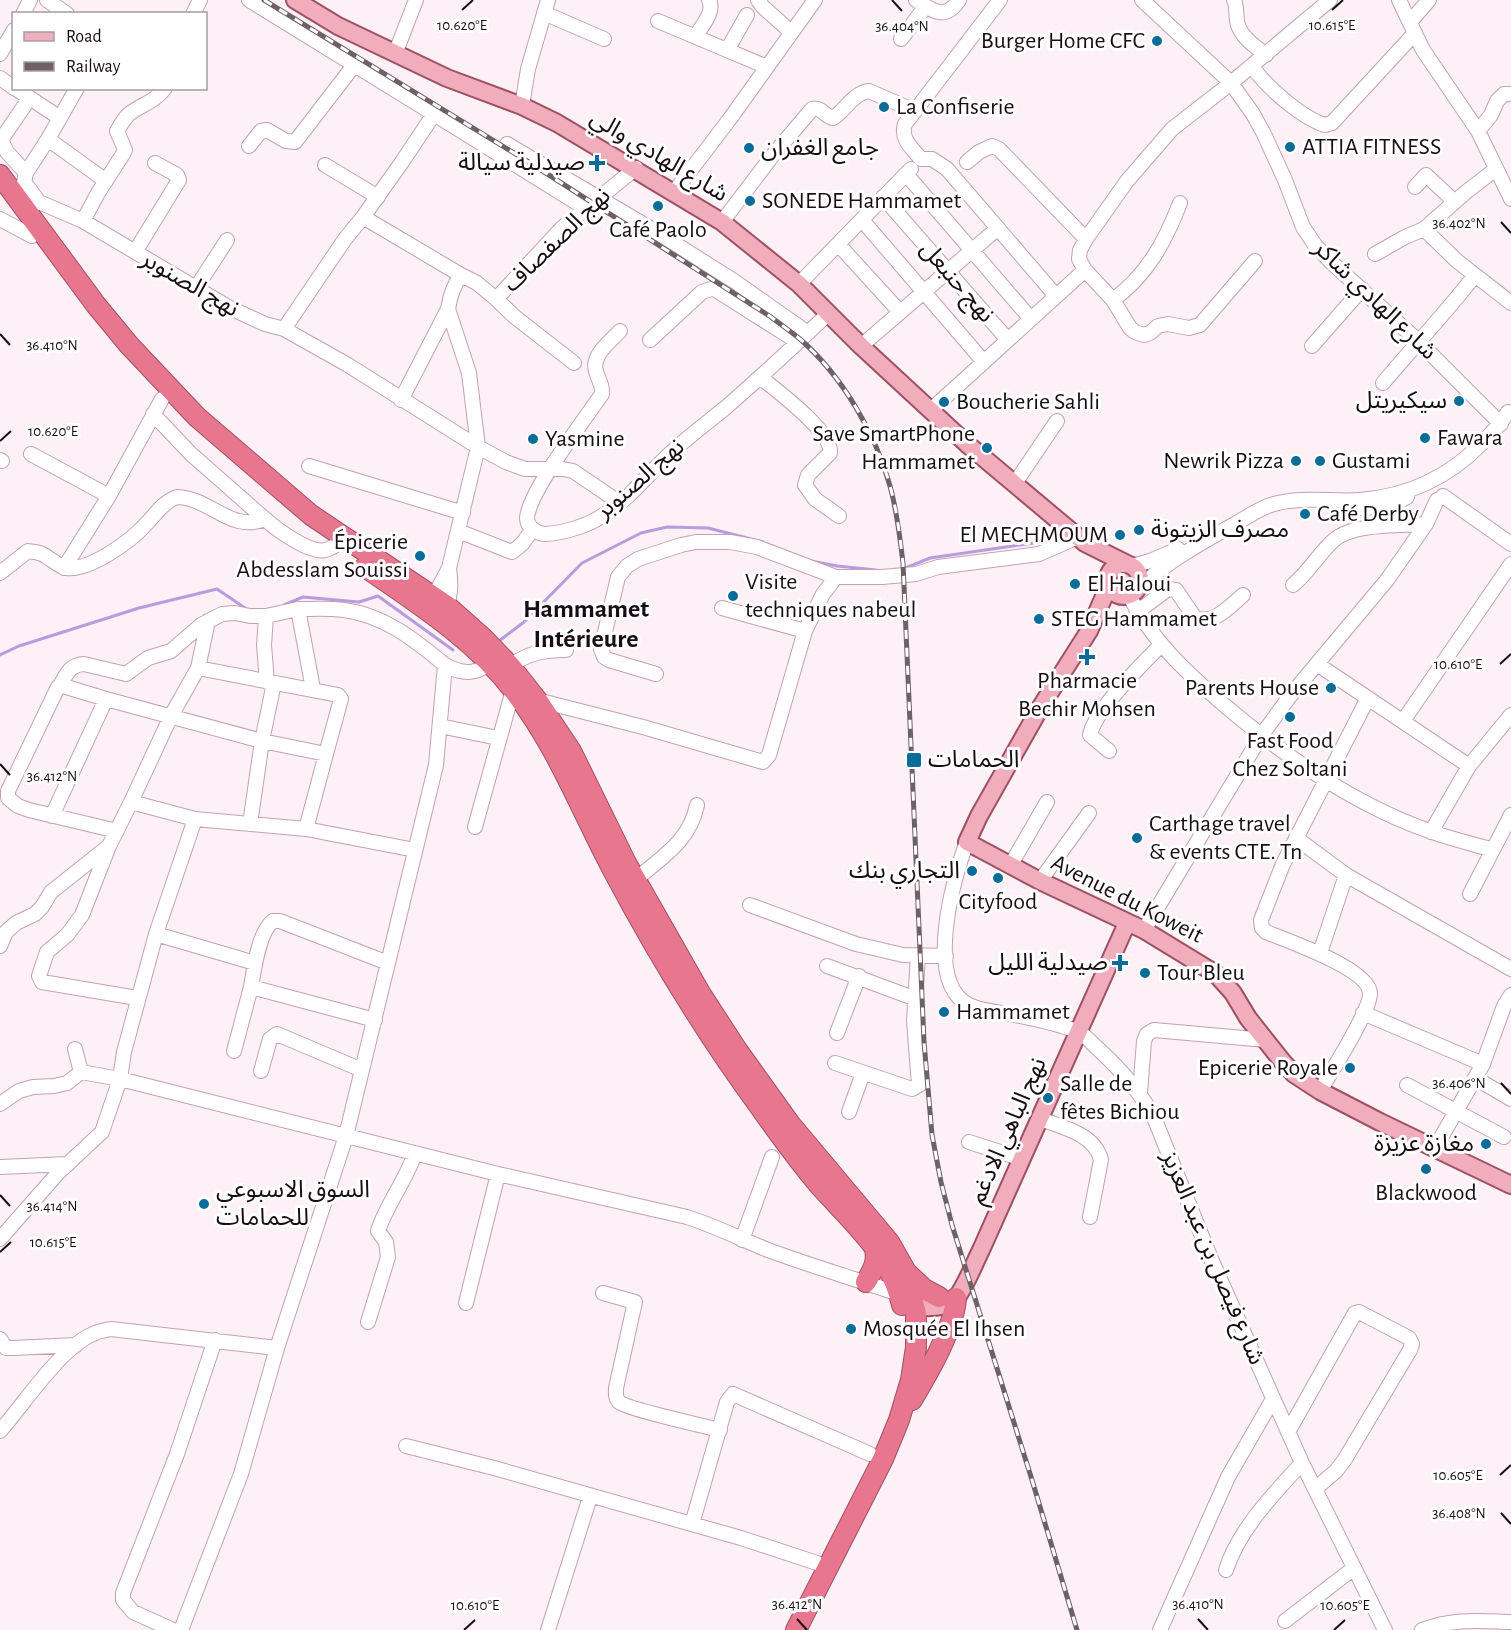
<svg xmlns="http://www.w3.org/2000/svg" width="1511" height="1630" viewBox="0 0 1511 1630" font-family="'Alegreya Sans','Noto Sans Arabic',sans-serif">
	<style>
		.green { fill: #fdc4bb }
		.lines { fill: none; stroke-linecap: round; stroke-linejoin: round }
		.stream { stroke: #b79ddd; stroke-width: 3 }
		.minor-casing { stroke: #c2a2b2; stroke-width: 16 }
		.major-casing { stroke: #9f5164; stroke-width: 20 }
		.highway-casing { stroke: #9f5164; stroke-width: 22 }
		.minor { stroke: #fff; stroke-width: 14 }
		.major { stroke: #f1adbc; stroke-width: 16 }
		.highway { stroke: #e8768f; stroke-width: 20 }
		.rail-casing { stroke: #6d6167; stroke-width: 5 }
		.rail { stroke: #fff; stroke-width: 3; stroke-dasharray: 9; stroke-linecap: butt }
		.ticks { fill: none; stroke: #180d13; stroke-width: 2 }
		.poi-dot { fill: #0b6b99; stroke: #fff; stroke-width: 2 }
		.labels { text-anchor: middle; dominant-baseline: central; stroke-width: 6; stroke-linejoin: round; paint-order: stroke }
		.poi-label { font-size: 24px; fill: #180d13; stroke: #fff; text-anchor: start }
		.street-label { font-size: 24px; fill: #180d13; stroke: #fff }
		.neighbourhood-label { font-size: 26px; font-weight: bold; fill: #180d13; stroke: #fff }
		.ticks-label { font-size: 15px; text-anchor: middle; fill: #180d13; stroke: #fff; stroke-width: 6; stroke-linejoin: round; paint-order: stroke }
	</style>
	<rect width="100%" height="100%" fill="#fdf0f6"/>
	<!-- green -->
	<path class="green" d="M1115 580a10 10 0 1 1 20 0a10 10 0 1 1-20 0Z"/>
	<g class="lines">
		<!-- stream -->
		<path class="stream" d="M811 561 837 566 876 570
			M903 569 930 558 1041 542
			M284 605 303 597 359 602 378 596 453 650
			M499 641 524 622 582 563 641 533 667 527 708 528 763 542
			M0 655 19 646 139 608 217 589 248 610"/>
		<!-- minor casing -->
		<g class="minor-casing">
			<path id="minor" d="M47 0 67 14
				M249 0 434 114
				M758 0 763 7 791 32
				M916 0C933 11 945 21 959 0
				M1142 0 1231 83 1253 114 1264 134 1285 180 1303 227 1315 245 1330 261 1418 341 1501 424
				M1234 0C1238 8 1235 17 1238 25 1242 38 1256 47 1266 55
				M1399 0 1423 50 1478 131 1511 199
				M544 13 604 39
				M23 14 30 0
				M193 14 200 0
				M658 21 767 67
				M1410 22 1429 0
				M696 36C702 25 715 12 709 0
				M901 39 926 6
				M727 50 747 15
				M0 54 14 30
				M395 54 416 0
				M1252 66C1265 86 1302 118 1325 125L1332 123 1415 33
				M0 78 14 88
				M15 88 60 118
				M522 106 528 69 548 0
				M1478 131 1491 115 1497 101 1504 94H1511
				M48 139 106 181
				M507 144 655 231 734 281 808 333
				M249 146 261 131 267 130 286 141 295 142 355 64
				M921 159C912 148 900 139 905 124L1000 0
				M921 159H932L947 169 1056 296
				M967 162 979 152 992 146 999 149 1086 239
				M325 165 378 197
				M26 173 7 152 2 142 3 137 29 99
				M906 174 1031 319
				M1415 187 1426 175 1455 202
				M674 192 729 120 815 0
				M883 197 1008 340
				M39 202 24 182 26 173 48 139 77 88
				M23 206 39 202 83 221 228 307 265 324 284 329 348 365 478 447 506 462 525 469H563L573 471 620 503
				M363 217 461 275
				M0 219 32 236
				M862 220 984 362
				M83 221 98 193 123 154 125 150 117 131C120 126 124 119 128 115 141 104 154 103 165 88
				M722 222 773 155 812 109C821 106 825 117 833 118 846 110 853 93 869 91L915 111
				M1424 229 1457 261 1511 303
				M838 244 900 312
				M135 252 179 180 177 175 155 163
				M1375 254 1405 237 1424 229 1466 192 1496 169
				M1255 261 1200 325 1189 328 1168 324 1158 326 1150 333 1144 335 1135 332 1130 328 1113 300 1085 270 1079 259 1080 250 1086 239 1127 181 1172 129 1231 83 1330 0
				M799 284 911 169
				M196 288 227 240
				M496 299 515 317 574 363
				M1113 300C1147 275 1165 242 1180 203
				M284 329 345 239 363 217 402 162 434 114 585 208
				M620 331C611 341 591 355 596 371 598 380 603 384 602 394 585 419 529 491 527 518 527 527 537 534 545 534 565 533 590 525 605 514 632 497 651 470 675 449 691 435 708 422 724 409 760 378 794 346 828 314
				M650 340 702 292 711 289 716 290 798 342
				M861 346 998 228
				M1312 346 1362 289
				M760 377C777 391 833 432 830 453L808 475 805 485 815 499 839 516
				M1383 383C1413 347 1446 313 1475 275
				M401 400 448 309
				M931 410 1085 270
				M153 414 191 454 265 519
				M31 454 109 496
				M0 460 2 461
				M309 466 463 513
				M1015 483 1057 421
				M1443 496 1511 544
				M1359 508 1390 506 1407 497
				M458 531 512 552 522 544 533 529
				M1132 566 1150 561 1178 549
				M64 568 109 496 162 399
				M0 573 28 551C33 552 38 552 42 554 50 558 58 566 66 568 90 571 131 541 146 524 156 514 163 502 177 497 211 498 230 533 265 519 276 529 310 554 325 550 327 550 333 547 334 546
				M1293 585C1309 572 1319 553 1334 540 1354 523 1400 526 1426 524
				M1138 588C1167 562 1199 544 1233 525 1246 518 1259 508 1274 504 1301 496 1332 502 1360 500 1408 496 1448 478 1481 444 1491 434 1500 425 1508 412
				M1129 595C1151 640 1186 672 1223 704 1285 757 1354 805 1432 832 1452 839 1473 844 1493 850
				M429 605 449 568 478 447 469 373 448 309C450 296 453 286 461 275L477 283 496 299 562 228 636 168
				M722 608 805 631
				M442 612C452 599 451 584 449 568
				M1137 612 1168 589 1176 590 1195 618C1214 625 1229 607 1243 595
				M266 616 264 645 267 682
				M1317 664 1469 766
				M510 666C528 653 544 650 566 650
				M198 668 208 621
				M656 674 609 660 604 657 601 649 618 577 627 566 638 559 681 545 696 542H730L757 547 836 577H882L916 574 938 567 1039 554 1078 537
				M60 686C66 675 69 665 84 664L126 674 148 658 171 651 201 625 222 614 235 613 250 616H266L298 609
				M313 689 298 609C313 609 329 608 344 610 384 615 415 640 445 665
				M106 699 63 686 58 687 8 791V798L18 806 29 810 117 831
				M537 700 643 727 763 762 769 755 805 631 823 594 836 577
				M1403 721 1511 564
				M440 726 498 738
				M1109 751 1090 735C1094 711 1143 663 1161 645
				M131 802 171 716 198 668 338 695 341 699 326 754
				M52 816 106 699 262 741 326 754 306 829
				M250 824 262 741 274 683
				M475 827 513 690
				M1431 832 1469 766 1511 715
				M1296 838 1346 875 1511 969
				M967 842C953 878 924 983 969 1005 981 1011 997 1012 1010 1014 1031 1018 1056 1023 1076 1031 1083 1033 1089 1040 1094 1045 1120 1069 1134 1084 1153 1115L1212 1261 1302 1463 1385 1630
				M109 846 82 915 67 935 47 952 39 976 42 982 137 998
				M1010 866 1047 802
				M635 880C662 857 690 841 697 805
				M1040 881 1089 813
				M1470 894 1511 815
				M750 905 856 944 903 955 946 956
				M1144 930 1261 736 1290 696 1387 580 1426 524 1437 500
				M156 934 195 819
				M0 946 6 932 16 923 35 914 42 907 51 892 109 846 131 802 195 819 306 829 415 850
				M1320 953 1346 875
				M827 966 916 999
				M251 987C254 969 259 931 273 921H280L388 963
				M1363 1013 1483 1064
				M837 1033 859 976
				M75 1049 81 1072 120 1079 498 1174 687 1217C715 1226 741 1239 768 1250 811 1266 856 1279 899 1294
				M234 1051 251 987 375 1020
				M835 1063 912 1089 919 1085 914 1021 918 955
				M261 1071 270 1039 277 1034 362 1070
				M1475 1078 1511 1099
				M1407 1085 1504 1137
				M1320 1091C1331 1072 1371 1010 1370 993 1369 969 1286 940 1266 932L1262 928 1261 920 1283 864 1368 698
				M1140 1093 1144 1041 1147 1034 1154 1030 1266 1040
				M0 1104 19 1091 33 1087 54 1086 67 1083 81 1072
				M849 1112 863 1073
				M1040 1119C1062 1127 1095 1134 1101 1160L1090 1217
				M969 1142 1022 1159
				M1435 1148 1483 1064 1504 1006 1511 995
				M0 1167 68 1164
				M0 1239 58 1173 102 1132 120 1079 124 1052 156 934 255 963
				M742 1240 772 1157
				M603 1293 635 1302 616 1388C616 1393 615 1398 619 1402 627 1409 704 1426 720 1430
				M466 1303 498 1174
				M368 1322 388 1257 386 1242 378 1231C387 1203 406 1181 415 1153
				M0 1339 6 1348H13L76 1345
				M0 1431C25 1403 60 1348 93 1334 99 1331 106 1330 111 1329L277 1348
				M1288 1432 1355 1313 1359 1312 1409 1338 1412 1344 1410 1350 1345 1459 1336 1471 1315 1489
				M406 1446 494 1468 741 1538 817 1563
				M692 1524 727 1402 733 1394 870 1454
				M1226 1570C1238 1531 1274 1493 1302 1463
				M1285 1621 1354 1568
				M173 1630 133 1612 123 1600V1593L177 1454 215 1340
				M181 1630 241 1474 277 1348 346 1136 436 765 445 665C465 676 480 674 495 658
				M548 1630 590 1497
				M1160 1630 1228 1477 1273 1399
				M1422 1630C1454 1618 1478 1621 1511 1622"/>
		</g>
		<!-- major casing -->
		<g class="major-casing">
			<path id="major" d="M295 0 338 26 447 78 522 106 557 123 722 222 799 284 861 346 967 444 1085 543 1127 564
				M1108 580a16 16 0 1 1 32 0a16 16 0 1 1-32 0Z
				M1109 585 1089 631 1040 708 979 816 967 842 1040 881 1144 930 1216 974 1233 993 1248 1018 1282 1061 1294 1074 1320 1091 1380 1122 1511 1185
				M903 1303C919 1308 945 1311 957 1297 966 1285 974 1264 981 1250L1127 923"/>
		</g>
		<!-- highway casing -->
		<g class="highway-casing">
			<path id="highway" d="M0 175 96 305 129 345 197 417 311 515 447 606 483 638 510 666 537 700 571 751 626 863 700 993 737 1050 790 1124 889 1242 906 1272 916 1314V1347L911 1380 899 1420 883 1459 796 1630
				M365 567C419 604 475 640 515 692 557 746 581 810 613 870 657 953 705 1032 760 1107 779 1134 798 1160 819 1185 852 1222 891 1254 902 1305
				M906 1272 924 1289 939 1297
				M866 1282C873 1270 879 1260 874 1246
				M912 1400C928 1373 954 1329 956 1298"/>
		</g>
		<!-- minor -->
		<use href="#minor" class="minor"/>
		<!-- major -->
		<use href="#major" class="major"/>
		<!-- highway -->
		<use href="#highway" class="highway"/>
		<!-- rail casing -->
		<g class="rail-casing">
			<path id="rail" d="M264 0 527 161 771 317C780 324 790 331 800 339 842 376 875 432 890 486 897 511 900 537 903 563L924 1042 932 1135 941 1182 952 1225 1032 1480 1077 1630"/>
		</g>
		<!-- rail -->
		<use href="#rail" class="rail"/>
	</g>
	<!-- ticks -->
	<path class="ticks" d="M892 0 902 11M462 10 473 0M1332 10 1343 0M1501 222 1511 233M0 334 10 345M0 441 11 431M1500 664 1511 654M0 764 10 775M1501 1083 1511 1094M0 1195 10 1206M0 1252 11 1242M1500 1475 1511 1465M1501 1513 1511 1524M797 1619 807 1630M1198 1619 1208 1630M464 1630 475 1620M1334 1630 1345 1620"/>
	<!-- markers -->
	<g class="poi-dot">
		<circle cx="1157" cy="41" r="6"/>
		<circle cx="884" cy="107" r="6"/>
		<circle cx="1290" cy="147" r="6"/>
		<circle cx="749" cy="148" r="6"/>
		<path d="M594 154h6v6h6v6h-6v6h-6v-6h-6v-6h6z"/>
		<circle cx="750" cy="201" r="6"/>
		<circle cx="658" cy="206" r="6"/>
		<circle cx="1459" cy="401" r="6"/>
		<circle cx="944" cy="402" r="6"/>
		<circle cx="1425" cy="438" r="6"/>
		<circle cx="533" cy="439" r="6"/>
		<circle cx="987" cy="448" r="6"/>
		<circle cx="1296" cy="461" r="6"/>
		<circle cx="1320" cy="461" r="6"/>
		<circle cx="1305" cy="514" r="6"/>
		<circle cx="1139" cy="530" r="6"/>
		<circle cx="1120" cy="535" r="6"/>
		<circle cx="420" cy="556" r="6"/>
		<circle cx="1075" cy="584" r="6"/>
		<circle cx="733" cy="596" r="6"/>
		<circle cx="1039" cy="619" r="6"/>
		<path d="M1084 648h6v6h6v6h-6v6h-6v-6h-6v-6h6z"/>
		<circle cx="1331" cy="688" r="6"/>
		<circle cx="1290" cy="717" r="6"/>
		<rect x="906" y="752" width="16" height="16" rx="3"/>
		<circle cx="1137" cy="838" r="6"/>
		<circle cx="972" cy="871" r="6"/>
		<circle cx="998" cy="878" r="6"/>
		<path d="M1117 954h6v6h6v6h-6v6h-6v-6h-6v-6h6z"/>
		<circle cx="1145" cy="973" r="6"/>
		<circle cx="944" cy="1012" r="6"/>
		<circle cx="1350" cy="1068" r="6"/>
		<circle cx="1048" cy="1098" r="6"/>
		<circle cx="1486" cy="1144" r="6"/>
		<circle cx="1426" cy="1169" r="6"/>
		<circle cx="204" cy="1204" r="6"/>
		<circle cx="851" cy="1329" r="6"/>
	</g>
	<g class="labels">
		<!-- poi labels -->
		<g class="poi-label">
			<text x="1145" y="41" text-anchor="end">Burger Home CFC</text>
			<text x="896" y="107">La Confiserie</text>
			<text x="1302" y="147">ATTIA FITNESS</text>
			<text x="761" y="148">جامع الغفران</text>
			<text x="585" y="163" text-anchor="end">صيدلية سيالة</text>
			<text x="762" y="201">SONEDE Hammamet</text>
			<text x="658" y="230" text-anchor="middle">Café Paolo</text>
			<text x="1447" y="401" text-anchor="end">سيكيريتل</text>
			<text x="956" y="402">Boucherie Sahli</text>
			<text x="975" y="434" text-anchor="end">Save SmartPhone<tspan x="975" dy="28">Hammamet</tspan></text>
			<text x="1437" y="438">Fawara</text>
			<text x="545" y="439">Yasmine</text>
			<text x="1284" y="461" text-anchor="end">Newrik Pizza</text>
			<text x="1332" y="461">Gustami</text>
			<text x="1317" y="514">Café Derby</text>
			<text x="1151" y="530">مصرف الزيتونة</text>
			<text x="1108" y="535" text-anchor="end">El MECHMOUM</text>
			<text x="408" y="542" text-anchor="end">Épicerie<tspan x="408" dy="28">Abdesslam Souissi</tspan></text>
			<text x="745" y="582">Visite<tspan x="745" dy="28">techniques nabeul</tspan></text>
			<text x="1087" y="584">El Haloui</text>
			<text x="1051" y="619">STEG Hammamet</text>
			<text x="1087" y="681" text-anchor="middle">Pharmacie<tspan x="1087" dy="28">Bechir Mohsen</tspan></text>
			<text x="1319" y="688" text-anchor="end">Parents House</text>
			<text x="1290" y="741" text-anchor="middle">Fast Food<tspan x="1290" dy="28">Chez Soltani</tspan></text>
			<text x="928" y="760">الحمامات</text>
			<text x="1149" y="824">Carthage travel<tspan x="1149" dy="28">&amp; events CTE. Tn</tspan></text>
			<text x="960" y="871" text-anchor="end">التجاري بنك</text>
			<text x="998" y="902" text-anchor="middle">Cityfood</text>
			<text x="1108" y="963" text-anchor="end">صيدلية الليل</text>
			<text x="1157" y="973">Tour Bleu</text>
			<text x="956" y="1012">Hammamet</text>
			<text x="1338" y="1068" text-anchor="end">Epicerie Royale</text>
			<text x="1060" y="1084">Salle de<tspan x="1060" dy="28">fêtes Bichiou</tspan></text>
			<text x="1474" y="1144" text-anchor="end">مغازة عزيزة</text>
			<text x="216" y="1190">السوق الاسبوعي<tspan x="216" dy="28">للحمامات</tspan></text>
			<text x="1426" y="1193" text-anchor="middle">Blackwood</text>
			<text x="863" y="1329">Mosquée El Ihsen</text>
		</g>
		<!-- street labels -->
		<g class="street-label">
			<text transform="translate(659 156) rotate(31)">شارع الهادي والي</text>
			<text transform="translate(557 240) rotate(-44)">نهج الصفصاف</text>
			<text transform="translate(957 282) rotate(49)">نهج حنبعل</text>
			<text transform="translate(190 284) rotate(30)">نهج الصنوبر</text>
			<text transform="translate(1375 300) rotate(44)">شارع الهادي شاكر</text>
			<text transform="translate(640 479) rotate(-41)">نهج الصنوبر</text>
			<text transform="translate(1127 899) rotate(27)">Avenue du Koweit</text>
			<text transform="translate(1008 1131) rotate(-66)">نهج الباهي الادغم</text>
			<text transform="translate(1213 1258) rotate(67)">شارع فيصل بن عبد العزيز</text>
		</g>
		<!-- neighbourhood labels -->
		<g class="neighbourhood-label">
			<text x="586" y="609">Hammamet<tspan x="586" dy="30">Intérieure</tspan></text>
		</g>
	</g>
	<g class="ticks-label">
		<text x="462" y="30">10.620°E</text>
		<text x="1332" y="30">10.615°E</text>
		<text x="902" y="31">36.404°N</text>
		<text x="1459" y="228">36.402°N</text>
		<text x="52" y="350">36.410°N</text>
		<text x="53" y="436">10.620°E</text>
		<text x="1458" y="669">10.610°E</text>
		<text x="52" y="781">36.412°N</text>
		<text x="1459" y="1088">36.406°N</text>
		<text x="52" y="1211">36.414°N</text>
		<text x="53" y="1247">10.615°E</text>
		<text x="1458" y="1480">10.605°E</text>
		<text x="1459" y="1518">36.408°N</text>
		<text x="797" y="1609">36.412°N</text>
		<text x="1198" y="1609">36.410°N</text>
		<text x="475" y="1610">10.610°E</text>
		<text x="1345" y="1610">10.605°E</text>
	</g>
	<!-- legend -->
	<rect x="12" y="12" width="195" height="78" fill="#ffffff" stroke="#a39ea1" stroke-width="1.5"/>
	<rect x="24" y="32" width="30" height="9" fill="#f1adbc" stroke="#a39ea1" stroke-width="1.5"/>
	<text x="66" y="42" font-size="18" fill="#180d13">Road</text>
	<rect x="24" y="62" width="30" height="9" fill="#6d6167" stroke="#a39ea1" stroke-width="1.5"/>
	<text x="66" y="72" font-size="18" fill="#180d13">Railway</text>
</svg>
